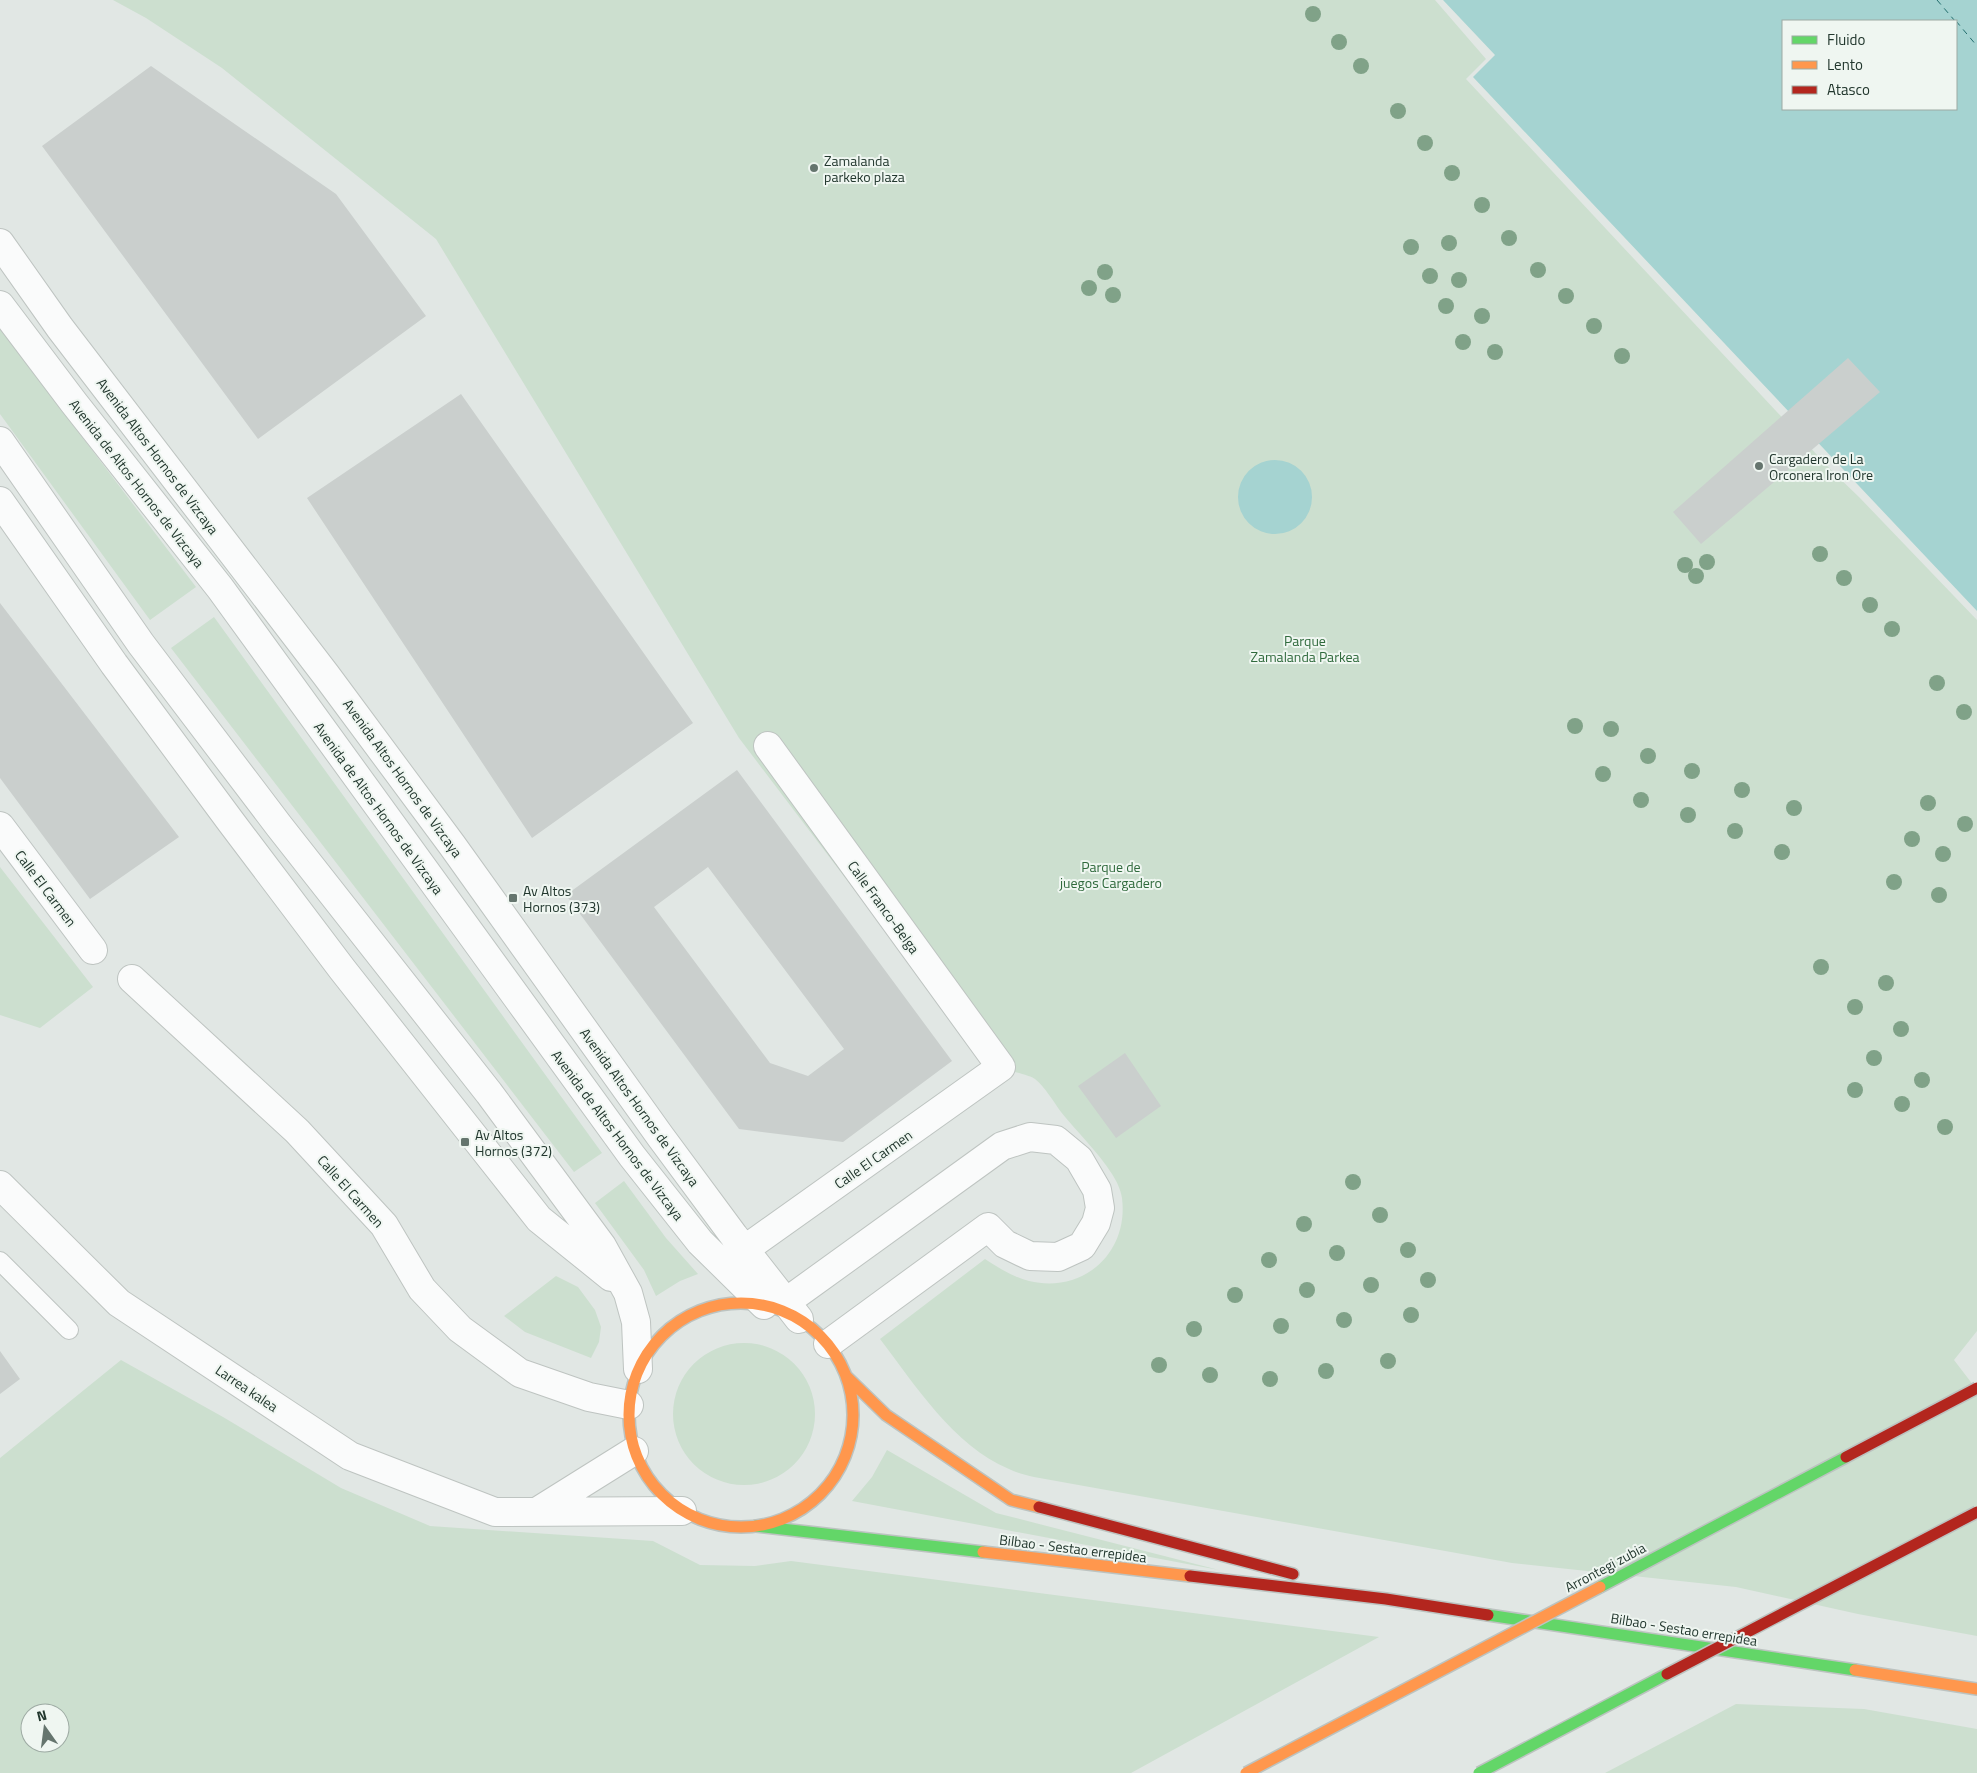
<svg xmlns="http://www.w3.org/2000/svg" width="1977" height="1773" viewBox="0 0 1977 1773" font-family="'Titillium Web',sans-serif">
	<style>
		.green { fill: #ccdfcf; fill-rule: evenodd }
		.water { fill: #a5d3d1; fill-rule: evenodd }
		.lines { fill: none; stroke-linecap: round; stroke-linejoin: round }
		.ferry { stroke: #226d6d; stroke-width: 1; stroke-dasharray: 6 5; stroke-linecap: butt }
		.building { fill: #cacfcd; fill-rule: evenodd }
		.lane-casing { stroke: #bec4c1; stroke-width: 20 }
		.street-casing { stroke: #bec4c1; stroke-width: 30 }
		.fast-casing { stroke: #bcc3c0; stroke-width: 14 }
		.slow-casing { stroke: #bcc3c0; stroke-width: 14 }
		.jam-casing { stroke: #bcc3c0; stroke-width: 14 }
		.lane { stroke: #fafbfb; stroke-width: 18 }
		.street { stroke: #fafbfb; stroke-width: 28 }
		.fast { stroke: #63d668; stroke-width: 11 }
		.slow { stroke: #ff974d; stroke-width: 11 }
		.jam { stroke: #b3261e; stroke-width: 11 }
		.fast-bridge-casing { stroke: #bcc3c0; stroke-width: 14; stroke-linecap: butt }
		.slow-bridge-casing { stroke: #bcc3c0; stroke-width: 14; stroke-linecap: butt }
		.jam-bridge-casing { stroke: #bcc3c0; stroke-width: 14; stroke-linecap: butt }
		.fast-bridge { stroke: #63d668; stroke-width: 11 }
		.slow-bridge { stroke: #ff974d; stroke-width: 11 }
		.jam-bridge { stroke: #b3261e; stroke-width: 11 }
		.tree { fill: #80a288 }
		.poi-dot { fill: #65756e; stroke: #eff6f1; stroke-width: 2 }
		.labels { text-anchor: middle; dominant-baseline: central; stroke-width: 4; stroke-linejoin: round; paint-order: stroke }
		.poi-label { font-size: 14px; fill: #22372e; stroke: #eff6f1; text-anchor: start }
		.street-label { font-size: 14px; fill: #22372e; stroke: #eff6f1 }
		.park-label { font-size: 14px; fill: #306a3d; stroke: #eff6f1 }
	</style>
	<rect width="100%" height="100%" fill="#e1e7e4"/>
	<!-- green -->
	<path class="green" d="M113 0H1435L1486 59 1466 79 1833 472 1859 497 1977 620V1331L1954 1360 1977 1390V1636L1858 1614 1736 1587 1512 1563 1034 1477C1026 1475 1017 1473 1009 1469 954 1446 915 1385 880 1339L985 1259C999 1268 1013 1277 1029 1281 1083 1294 1129 1253 1122 1198 1121 1190 1116 1180 1112 1174 1098 1152 1077 1132 1061 1112 1053 1101 1045 1087 1035 1079 1029 1074 997 1068 988 1066L739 738 436 239 222 68 146 18Z
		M0 329 196 587 150 620 0 414Z
		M214 617 602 1153 574 1172 171 648Z
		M0 867 93 987 40 1028 0 1015Z
		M624 1181 666 1238 698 1274 680 1281 656 1296 644 1270 595 1203Z
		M556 1276 578 1287 595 1310 601 1327 599 1342 591 1358 525 1332 504 1316Z
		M673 1414a71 71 0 1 1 142 0a71 71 0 1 1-142 0Z
		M121 1360 223 1417 341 1488 430 1526 653 1541 700 1565 755 1566 791 1561 1379 1637 1131 1773H0V1458ZM30 1713H60V1743H30Z
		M887 1450 996 1513 1219 1570 852 1501 872 1477Z
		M1736 1704 1864 1709 1977 1729V1773H1605Z"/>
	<!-- water -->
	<path class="water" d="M1443 0H1977V611L1473 77 1495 55ZM1783 21H1956V109H1783Z
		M1238 497a37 37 0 1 1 74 0a37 37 0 1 1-74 0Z"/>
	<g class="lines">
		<!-- ferry -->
		<path class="ferry" d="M1937 0 1955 21
			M1956 21 1977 46"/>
	</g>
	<!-- building -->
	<path class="building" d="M151 66 336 194 426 316 258 439 42 146Z
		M1848 358 1880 392 1701 544 1673 512Z
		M461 394 693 723 532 838 307 498Z
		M0 603 179 837 90 899 0 778Z
		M737 770 952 1061 843 1142 739 1129 566 895ZM708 867 844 1049 808 1076 770 1063 654 907Z
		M1125 1053 1161 1106 1116 1138 1078 1086Z
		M0 1351 20 1379 0 1394Z"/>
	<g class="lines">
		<!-- lane casing -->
		<g class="lane-casing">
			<path id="lane" d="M0 1261 69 1330"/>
		</g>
		<!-- street casing -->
		<g class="street-casing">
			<path id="street" d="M0 243 60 328 326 675 452 845 660 1136 734 1236 799 1319
				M0 305 74 403 220 588 632 1156 700 1242 764 1305
				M0 441 141 644 279 826 489 1093 602 1246 628 1293 636 1322 638 1369
				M0 501 114 664 231 822 342 969 487 1153 539 1219 611 1277
				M0 826 93 950
				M132 979 297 1131 384 1225 422 1289 460 1329 520 1373 589 1397 629 1405
				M0 1185 119 1303 350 1456 495 1512 682 1511
				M744 1250 1001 1067 768 746
				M786 1302 1002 1146 1030 1137 1056 1140 1079 1159 1097 1190 1100 1208 1096 1223 1082 1246 1058 1257 1030 1256 1005 1244 988 1227 828 1344
				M538 1511 634 1451"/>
		</g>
		<!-- fast casing -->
		<g class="fast-casing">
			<path id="fast" d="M756 1526 983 1552
				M1488 1615 1855 1670"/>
		</g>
		<!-- slow casing -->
		<g class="slow-casing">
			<path id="slow" d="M629 1415a112 112 0 1 1 224 0a112 112 0 1 1-224 0Z
				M846 1376 886 1415 1011 1500 1039 1507
				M983 1552 1190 1576
				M1855 1670 1977 1689"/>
		</g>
		<!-- jam casing -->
		<g class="jam-casing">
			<path id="jam" d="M1039 1507 1293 1574
				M1190 1576 1386 1599 1488 1615"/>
		</g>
		<!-- lane -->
		<use href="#lane" class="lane"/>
		<!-- street -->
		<use href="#street" class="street"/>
		<!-- fast -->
		<use href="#fast" class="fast"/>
		<!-- slow -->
		<use href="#slow" class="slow"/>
		<!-- jam -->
		<use href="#jam" class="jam"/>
		<!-- fast-bridge casing -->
		<g class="fast-bridge-casing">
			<path id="fast-bridge" d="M1600 1587 1846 1457
				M1479 1773 1667 1674"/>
		</g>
		<!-- slow-bridge casing -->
		<g class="slow-bridge-casing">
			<path id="slow-bridge" d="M1246 1773 1600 1587"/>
		</g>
		<!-- jam-bridge casing -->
		<g class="jam-bridge-casing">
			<path id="jam-bridge" d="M1846 1457 1977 1388
				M1667 1674 1977 1512"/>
		</g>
		<!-- fast-bridge -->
		<use href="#fast-bridge" class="fast-bridge"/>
		<!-- slow-bridge -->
		<use href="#slow-bridge" class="slow-bridge"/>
		<!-- jam-bridge -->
		<use href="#jam-bridge" class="jam-bridge"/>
	</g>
	<!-- trees -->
	<g class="tree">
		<circle cx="1313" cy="14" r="8"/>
		<circle cx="1339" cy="42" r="8"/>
		<circle cx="1361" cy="66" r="8"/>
		<circle cx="1398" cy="111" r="8"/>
		<circle cx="1425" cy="143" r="8"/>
		<circle cx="1452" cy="173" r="8"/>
		<circle cx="1482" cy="205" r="8"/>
		<circle cx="1509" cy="238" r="8"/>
		<circle cx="1449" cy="243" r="8"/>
		<circle cx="1411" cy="247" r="8"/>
		<circle cx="1538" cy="270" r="8"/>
		<circle cx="1105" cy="272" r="8"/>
		<circle cx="1430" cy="276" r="8"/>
		<circle cx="1459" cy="280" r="8"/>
		<circle cx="1089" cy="288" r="8"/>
		<circle cx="1113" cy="295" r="8"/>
		<circle cx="1566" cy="296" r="8"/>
		<circle cx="1446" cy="306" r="8"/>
		<circle cx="1482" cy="316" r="8"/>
		<circle cx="1594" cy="326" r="8"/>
		<circle cx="1463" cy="342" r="8"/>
		<circle cx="1495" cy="352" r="8"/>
		<circle cx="1622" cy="356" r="8"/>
		<circle cx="1820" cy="554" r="8"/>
		<circle cx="1707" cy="562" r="8"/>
		<circle cx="1685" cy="565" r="8"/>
		<circle cx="1696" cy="576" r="8"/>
		<circle cx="1844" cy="578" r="8"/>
		<circle cx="1870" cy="605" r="8"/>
		<circle cx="1892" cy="629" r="8"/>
		<circle cx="1937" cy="683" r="8"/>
		<circle cx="1964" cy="712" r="8"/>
		<circle cx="1575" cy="726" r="8"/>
		<circle cx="1611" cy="729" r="8"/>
		<circle cx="1648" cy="756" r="8"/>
		<circle cx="1692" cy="771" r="8"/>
		<circle cx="1603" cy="774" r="8"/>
		<circle cx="1742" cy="790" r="8"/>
		<circle cx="1641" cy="800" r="8"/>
		<circle cx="1928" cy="803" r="8"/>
		<circle cx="1794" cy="808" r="8"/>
		<circle cx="1688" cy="815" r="8"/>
		<circle cx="1965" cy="824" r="8"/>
		<circle cx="1735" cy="831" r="8"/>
		<circle cx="1912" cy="839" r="8"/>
		<circle cx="1782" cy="852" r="8"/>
		<circle cx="1943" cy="854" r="8"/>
		<circle cx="1894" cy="882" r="8"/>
		<circle cx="1939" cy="895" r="8"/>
		<circle cx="1821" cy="967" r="8"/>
		<circle cx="1886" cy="983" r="8"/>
		<circle cx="1855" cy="1007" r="8"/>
		<circle cx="1901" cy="1029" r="8"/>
		<circle cx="1874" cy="1058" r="8"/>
		<circle cx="1922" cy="1080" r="8"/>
		<circle cx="1855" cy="1090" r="8"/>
		<circle cx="1902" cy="1104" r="8"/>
		<circle cx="1945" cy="1127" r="8"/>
		<circle cx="1353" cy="1182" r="8"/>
		<circle cx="1380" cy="1215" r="8"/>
		<circle cx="1304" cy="1224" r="8"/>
		<circle cx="1408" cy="1250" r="8"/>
		<circle cx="1337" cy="1253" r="8"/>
		<circle cx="1269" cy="1260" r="8"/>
		<circle cx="1428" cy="1280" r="8"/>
		<circle cx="1371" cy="1285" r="8"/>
		<circle cx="1307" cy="1290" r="8"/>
		<circle cx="1235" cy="1295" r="8"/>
		<circle cx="1411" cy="1315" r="8"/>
		<circle cx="1344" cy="1320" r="8"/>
		<circle cx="1281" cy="1326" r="8"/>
		<circle cx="1194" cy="1329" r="8"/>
		<circle cx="1388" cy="1361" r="8"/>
		<circle cx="1159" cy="1365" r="8"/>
		<circle cx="1326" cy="1371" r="8"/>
		<circle cx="1210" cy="1375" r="8"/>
		<circle cx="1270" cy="1379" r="8"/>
	</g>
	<!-- markers -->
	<g class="poi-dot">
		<circle cx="814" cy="168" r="5"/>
		<circle cx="1759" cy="466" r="5"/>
		<rect x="508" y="893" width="10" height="10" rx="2.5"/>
		<rect x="460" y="1137" width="10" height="10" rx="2.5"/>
	</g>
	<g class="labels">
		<!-- poi labels -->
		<g class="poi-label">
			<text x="824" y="160">Zamalanda<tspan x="824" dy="16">parkeko plaza</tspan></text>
			<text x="1769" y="458">Cargadero de La<tspan x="1769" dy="16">Orconera Iron Ore</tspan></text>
			<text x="523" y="890">Av Altos<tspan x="523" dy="16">Hornos (373)</tspan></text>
			<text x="475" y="1134">Av Altos<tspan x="475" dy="16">Hornos (372)</tspan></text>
		</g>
		<!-- street labels -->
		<g class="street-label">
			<text transform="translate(158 456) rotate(53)">Avenida Altos Hornos de Vizcaya</text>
			<text transform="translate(137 483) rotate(52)">Avenida de Altos Hornos de Vizcaya</text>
			<text transform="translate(403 778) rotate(54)">Avenida Altos Hornos de Vizcaya</text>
			<text transform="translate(379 808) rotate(54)">Avenida de Altos Hornos de Vizcaya</text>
			<text transform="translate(46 888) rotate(53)">Calle El Carmen</text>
			<text transform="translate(884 907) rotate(54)">Calle Franco-Belga</text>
			<text transform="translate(640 1107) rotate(54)">Avenida Altos Hornos de Vizcaya</text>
			<text transform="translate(618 1135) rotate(53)">Avenida de Altos Hornos de Vizcaya</text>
			<text transform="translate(873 1159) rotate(-35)">Calle El Carmen</text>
			<text transform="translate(351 1191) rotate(48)">Calle El Carmen</text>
			<text transform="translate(247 1388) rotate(34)">Larrea kalea</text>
			<text transform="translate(1073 1548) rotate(7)">Bilbao - Sestao errepidea</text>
			<text transform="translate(1605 1567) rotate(-28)">Arrontegi zubia</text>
			<text transform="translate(1684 1629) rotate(9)">Bilbao - Sestao errepidea</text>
		</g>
		<!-- park labels -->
		<g class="park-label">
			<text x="1305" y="640">Parque<tspan x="1305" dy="16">Zamalanda Parkea</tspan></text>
			<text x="1111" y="866">Parque de<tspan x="1111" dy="16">juegos Cargadero</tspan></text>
		</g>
	</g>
	<!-- legend -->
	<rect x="1782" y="20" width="175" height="90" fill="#eff6f1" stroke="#9daaa3"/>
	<rect x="1792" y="36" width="25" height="8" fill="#63d668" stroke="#9daaa3"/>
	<text x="1827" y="45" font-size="15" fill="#22372e">Fluido</text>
	<rect x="1792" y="61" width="25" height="8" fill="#ff974d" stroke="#9daaa3"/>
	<text x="1827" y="70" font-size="15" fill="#22372e">Lento</text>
	<rect x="1792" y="86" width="25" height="8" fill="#b3261e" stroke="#9daaa3"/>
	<text x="1827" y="95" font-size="15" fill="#22372e">Atasco</text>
	<!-- north arrow -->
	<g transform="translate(45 1728) rotate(346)"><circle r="24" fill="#eff6f1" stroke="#9daaa3"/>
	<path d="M0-4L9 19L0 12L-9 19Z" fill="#65756e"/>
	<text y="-8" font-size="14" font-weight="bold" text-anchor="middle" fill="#22372e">N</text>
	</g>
</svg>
